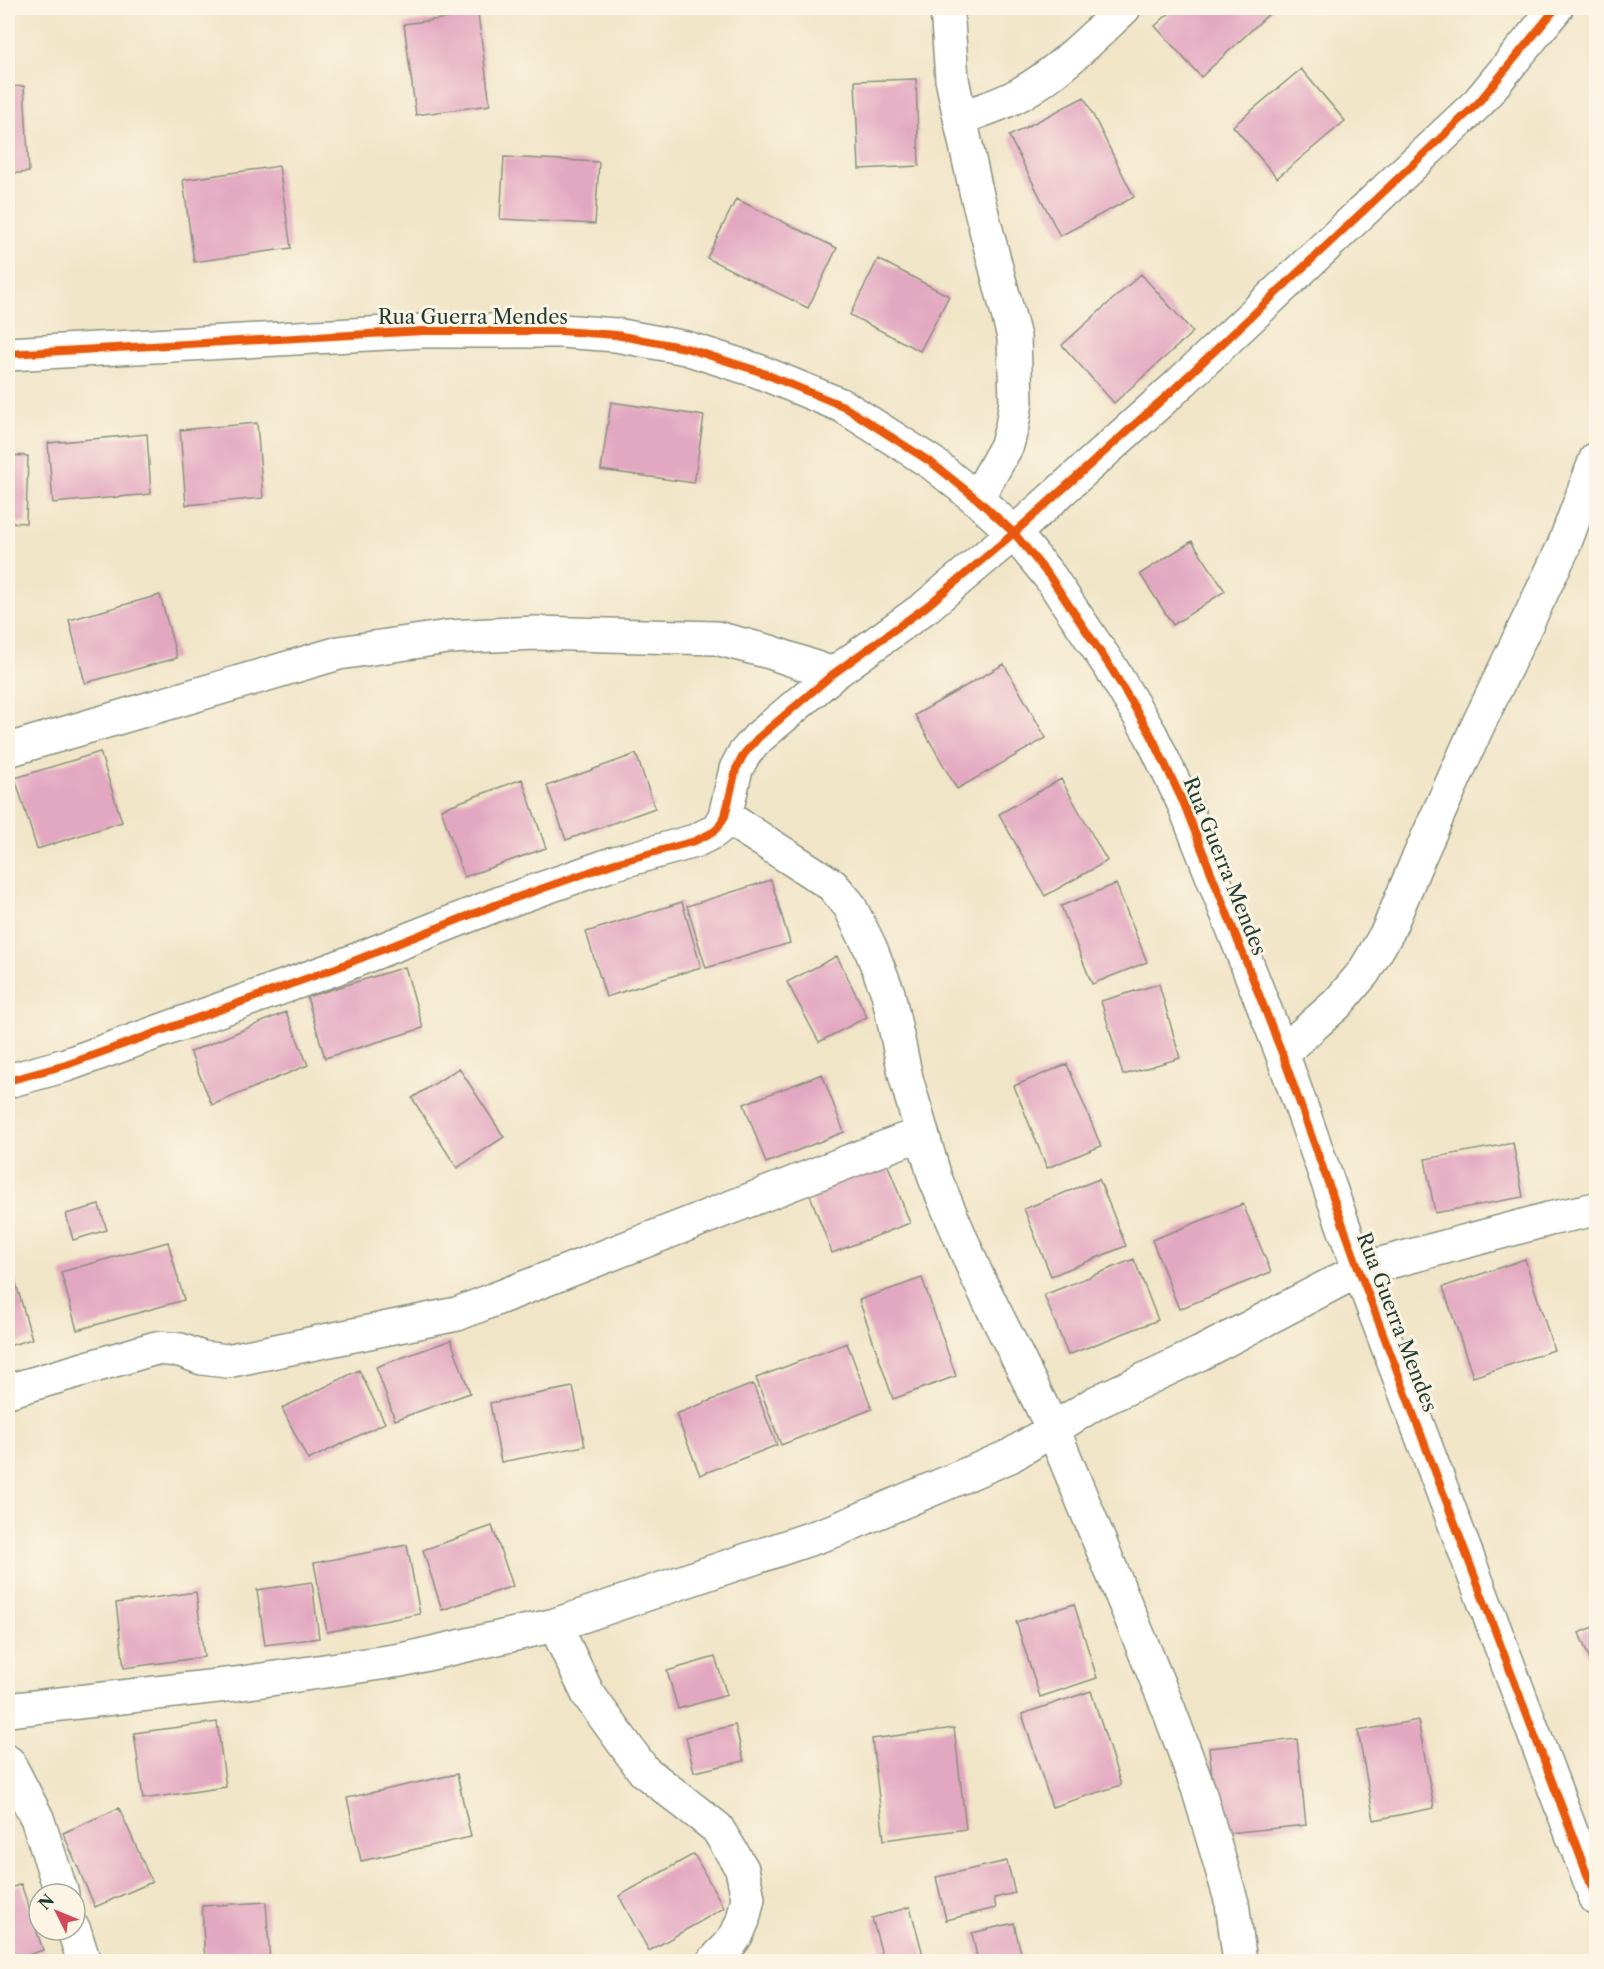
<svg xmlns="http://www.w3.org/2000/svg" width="1604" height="1969" viewBox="0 0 1604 1969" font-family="'Libre Caslon Text',serif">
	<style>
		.building { fill: #e3a8c1 }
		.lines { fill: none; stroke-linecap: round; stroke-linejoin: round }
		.minor-casing { stroke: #88917e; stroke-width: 36 }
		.minor { stroke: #fff; stroke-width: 33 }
		.cycleway-casing { stroke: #fcf5e5; stroke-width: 11 }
		.cycleway { stroke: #e8590c; stroke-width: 8 }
		.labels { text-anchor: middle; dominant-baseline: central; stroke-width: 6; stroke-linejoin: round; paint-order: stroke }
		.street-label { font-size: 20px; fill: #1f3d34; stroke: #fcf5e5 }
	</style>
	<rect width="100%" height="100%" fill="#fcf5e5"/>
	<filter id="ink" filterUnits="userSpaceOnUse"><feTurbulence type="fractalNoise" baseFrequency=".0167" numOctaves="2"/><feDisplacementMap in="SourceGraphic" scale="12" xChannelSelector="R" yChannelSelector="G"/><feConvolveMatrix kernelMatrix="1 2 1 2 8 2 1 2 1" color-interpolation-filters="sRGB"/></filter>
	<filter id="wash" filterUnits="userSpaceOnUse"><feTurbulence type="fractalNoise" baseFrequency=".008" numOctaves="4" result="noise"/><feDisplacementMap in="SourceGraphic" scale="24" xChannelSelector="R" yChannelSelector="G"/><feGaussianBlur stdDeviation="1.35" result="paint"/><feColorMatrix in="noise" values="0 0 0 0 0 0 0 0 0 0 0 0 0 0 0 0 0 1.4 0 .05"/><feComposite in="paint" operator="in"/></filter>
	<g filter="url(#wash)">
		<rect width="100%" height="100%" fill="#f1e5c8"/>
		<g id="blocks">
			<!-- building -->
			<path class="building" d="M1175 8H1272L1273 10 1201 77 1155 26Z
				M478 14 490 105 416 115 404 24Z
				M1301 69 1345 121 1277 178 1233 126Z
				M916 79 919 166 859 169 855 81Z
				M24 86 29 172 8 174V87Z
				M1084 97 1134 197 1060 236 1009 136Z
				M504 157 599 162 595 224 500 219Z
				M279 166 291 248 194 262 183 180Z
				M736 199 837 248 808 308 707 258Z
				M878 259 949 296 920 351 850 315Z
				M1141 274 1193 332 1114 403 1062 345Z
				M611 402 704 416 694 483 601 470Z
				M257 423 263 498 186 505 180 430Z
				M147 434 151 494 53 503 48 443Z
				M8 455 28 456 26 523 8 522Z
				M1192 541 1225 591 1173 625 1140 574Z
				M160 595 177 658 85 683 69 620Z
				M1004 664 1046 738 957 789 915 715Z
				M100 752 122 822 37 849 15 778Z
				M636 754 655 808 566 840 547 786Z
				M522 779 546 848 464 877 441 809Z
				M1061 779 1107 861 1045 896 999 814Z
				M771 880 790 943 706 968 687 906Z
				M1116 884 1147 962 1092 984 1061 906Z
				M682 902 701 967 606 997 586 932Z
				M837 956 867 1017 819 1042 787 982Z
				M405 967 423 1028 325 1058 307 997Z
				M1159 984 1180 1058 1123 1075 1101 1001Z
				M286 1012 308 1065 212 1105 190 1052Z
				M1067 1064 1101 1146 1047 1168 1014 1086Z
				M459 1068 504 1137 457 1168 412 1098Z
				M822 1074 844 1132 766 1163 744 1104Z
				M1513 1143 1523 1197 1435 1213 1425 1159Z
				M886 1160 910 1223 832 1253 808 1190Z
				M1099 1179 1126 1246 1051 1276 1024 1209Z
				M1243 1204 1271 1272 1179 1309 1152 1240Z
				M99 1205 107 1230 73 1240 66 1214Z
				M168 1242 184 1300 77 1330 61 1272Z
				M1134 1259 1158 1320 1068 1355 1044 1295Z
				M1525 1259 1554 1350 1473 1377 1443 1287Z
				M14 1276 32 1339 8 1346V1278Z
				M922 1278 956 1376 893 1399 859 1300Z
				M451 1340 470 1393 395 1420 376 1367Z
				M847 1343 872 1409 781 1445 756 1378Z
				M359 1370 385 1423 308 1460 282 1408Z
				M753 1384 777 1445 700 1475 676 1414Z
				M573 1387 585 1446 501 1462 490 1403Z
				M492 1526 513 1586 442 1610 423 1550Z
				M407 1545 420 1614 327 1632 314 1563Z
				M312 1582 319 1638 265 1645 257 1590Z
				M196 1592 204 1657 124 1668 116 1603Z
				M1074 1604 1097 1678 1040 1697 1016 1622Z
				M1596 1626V1675L1579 1633Z
				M715 1657 727 1695 678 1709 667 1671Z
				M1091 1691 1121 1785 1052 1807 1022 1714Z
				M1418 1720 1434 1808 1374 1820 1358 1731Z
				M217 1722 226 1787 143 1799 134 1733Z
				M735 1725 744 1761 694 1772 686 1737Z
				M954 1728 966 1829 884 1840 872 1739Z
				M1297 1739 1306 1825 1218 1834 1209 1748Z
				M457 1774 471 1837 361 1861 347 1798Z
				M119 1808 152 1882 95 1907 63 1833Z
				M694 1854 724 1908 649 1951 619 1896Z
				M1007 1861 1015 1893 994 1898 996 1908 946 1920 936 1877Z
				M21 1884 43 1950 8 1962V1889Z
				M266 1902 270 1962H205L202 1906Z
				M910 1907 925 1962H884L872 1918Z
				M1014 1923 1023 1962H978L972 1933Z"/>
		</g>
	</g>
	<g filter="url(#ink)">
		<use href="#blocks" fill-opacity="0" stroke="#88917e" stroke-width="1.5"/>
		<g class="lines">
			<!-- minor casing -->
			<g class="minor-casing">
				<path id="minor" d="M947 8 952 79 960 118
					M8 354 423 331H561L616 335 686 348 758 371 843 406 932 463 977 499 1014 533 1050 577 1111 668 1151 735 1184 804 1282 1053 1359 1270 1596 1898
					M977 499 1007 445 1012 426 1016 402 1014 337 976 191 960 118C980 111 1001 105 1020 94 1059 72 1092 38 1124 8
					M8 750 339 653 448 637 536 633 716 638 770 652 833 674
					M725 816 832 885 849 905 870 947 888 993 906 1078 935 1178 977 1276 1053 1429 1169 1710 1198 1788 1232 1903 1240 1962
					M1282 1053 1338 1003 1364 972 1388 931 1415 866 1478 725 1563 548 1596 459
					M8 1081 66 1065 336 968 498 904 615 863 695 841 713 832 718 828 725 816 736 769 744 754 758 738 833 674 927 606 1014 533 1173 390 1478 103 1556 8
					M8 1391 156 1348 180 1350 202 1358 227 1361 457 1314 922 1133
					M555 1625 588 1694 644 1771 717 1828 742 1869 748 1898 743 1920 737 1934 728 1947 713 1962
					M8 1710 235 1684 401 1660 555 1625 836 1530 1010 1456 1095 1403 1201 1353 1359 1270 1549 1219 1596 1209
					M8 1762 37 1818 62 1894
					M74 1930 84 1962"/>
			</g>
			<!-- minor -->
			<use href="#minor" class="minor"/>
			<!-- cycleway casing -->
			<g class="cycleway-casing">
				<path id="cycleway" d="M8 354 423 331H561L616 335 686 348 758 371 843 406 932 463 977 499 1014 533 1050 577 1111 668 1151 735 1184 804 1282 1053 1359 1270 1596 1898
					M8 1081 66 1065 336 968 498 904 615 863 695 841 713 832 718 828 725 816 736 769 744 754 758 738 833 674 927 606 1014 533 1173 390 1478 103 1556 8"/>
			</g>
			<!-- cycleway -->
			<use href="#cycleway" class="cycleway"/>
		</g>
	</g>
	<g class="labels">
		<!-- street labels -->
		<g class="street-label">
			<text x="473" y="317">Rua Guerra Mendes</text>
			<text transform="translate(1225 866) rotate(68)">Rua Guerra Mendes</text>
			<text transform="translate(1397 1322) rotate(69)">Rua Guerra Mendes</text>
		</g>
	</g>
	<!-- margin -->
	<rect width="1604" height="1969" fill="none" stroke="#fcf5e5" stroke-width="30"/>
	<!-- north arrow -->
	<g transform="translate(57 1912) rotate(313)"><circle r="28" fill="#fcf5e5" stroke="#a4ab9e" stroke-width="1.5"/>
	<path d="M0-4.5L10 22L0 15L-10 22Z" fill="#d1495b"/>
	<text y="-9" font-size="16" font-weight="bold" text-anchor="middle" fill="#1f3d34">N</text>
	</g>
</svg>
